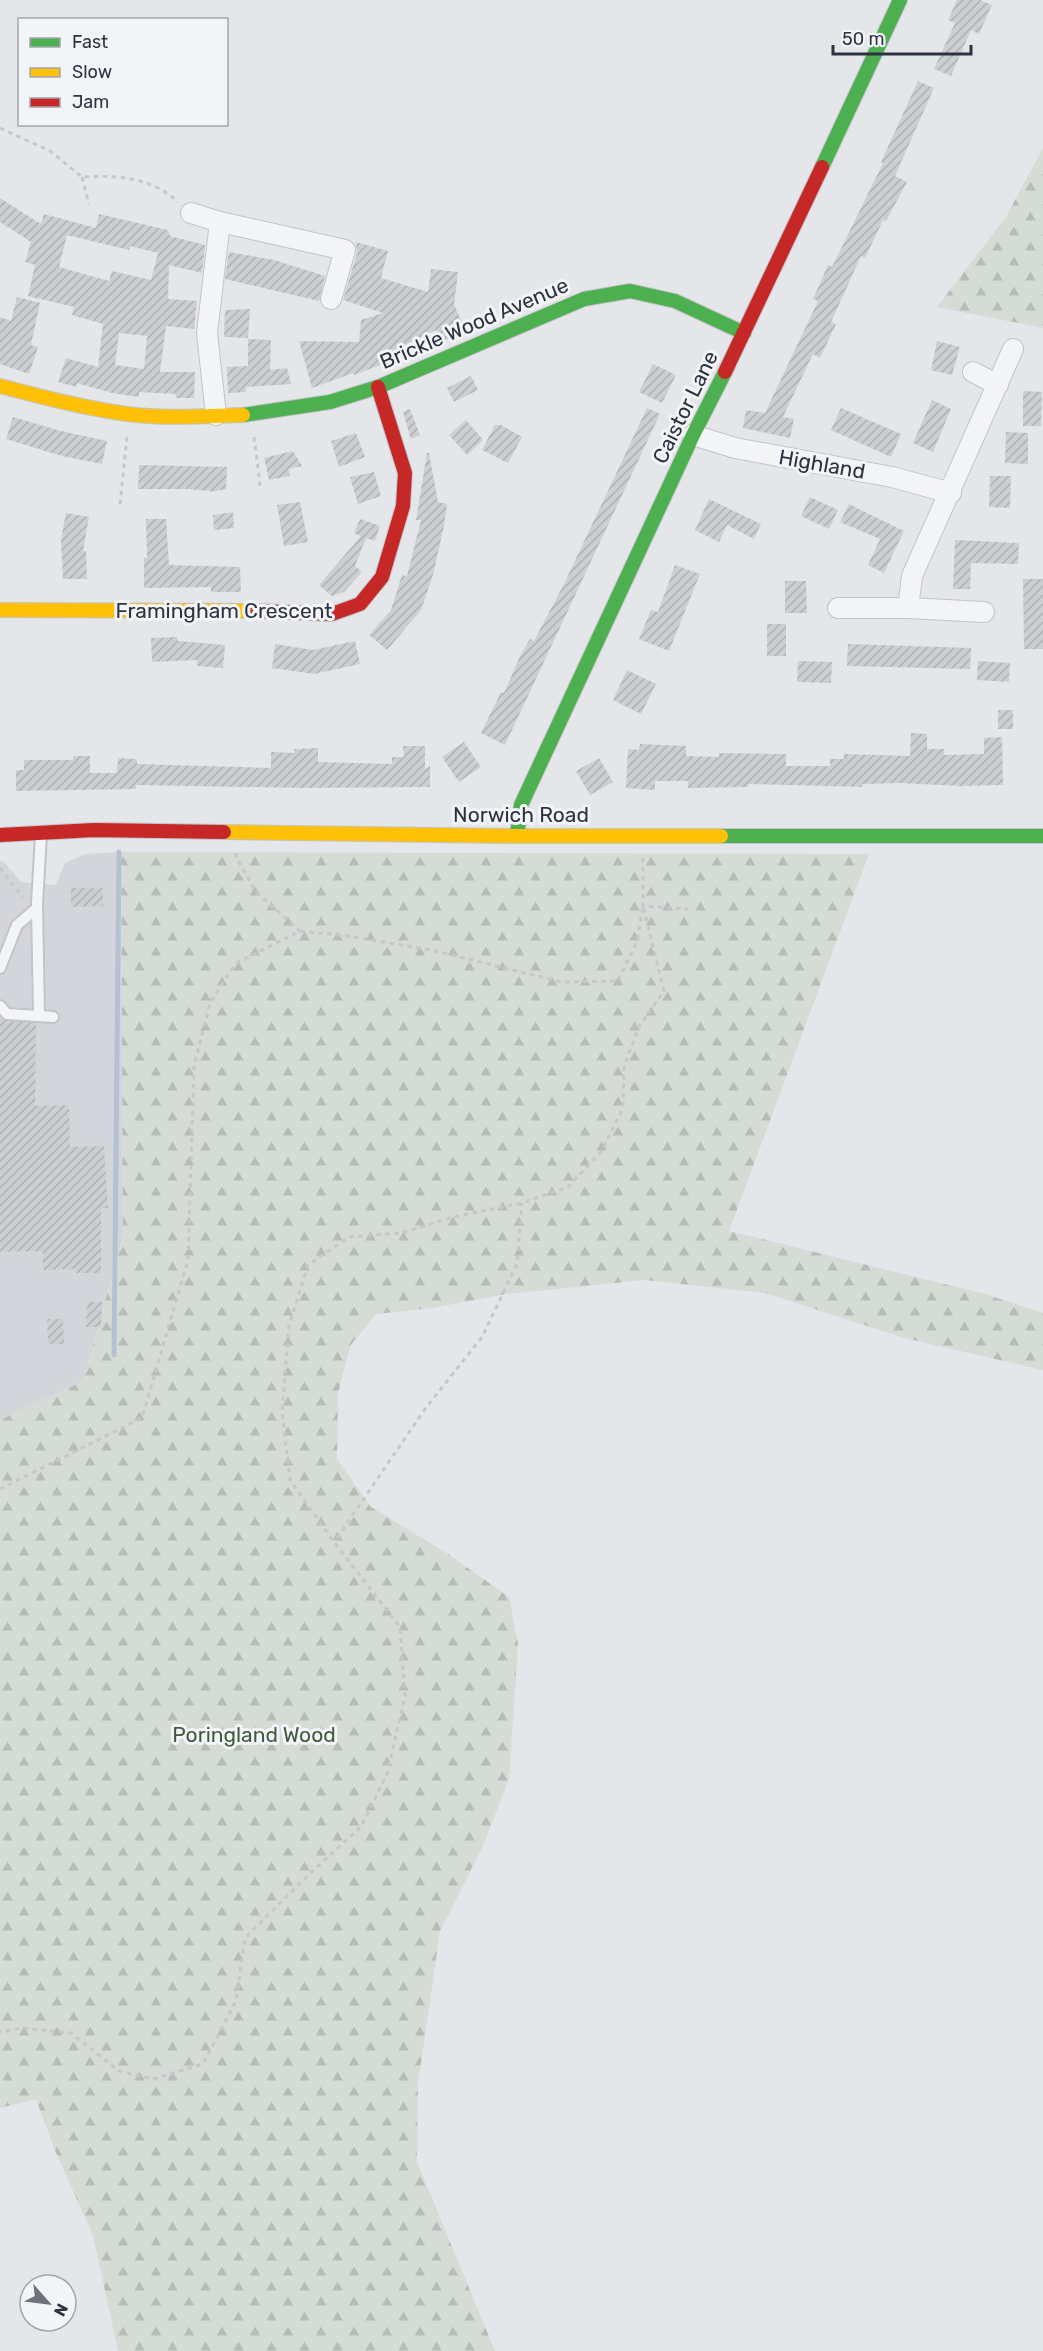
<svg xmlns="http://www.w3.org/2000/svg" width="1043" height="2351" viewBox="0 0 1043 2351" font-family="Rubik,sans-serif">
	<style>
		.built { fill: #d3d5db }
		.forest { fill: url(#forest-firs) }
		.lines { fill: none; stroke-linecap: round; stroke-linejoin: round }
		.stream { stroke: #b5c1d0; stroke-width: 5 }
		.building { fill: url(#building-hatch); fill-rule: evenodd }
		.lane-casing { stroke: #c2c4c7; stroke-width: 14 }
		.street-casing { stroke: #c2c4c7; stroke-width: 22 }
		.fast-casing { stroke: #c2c4c7; stroke-width: 16 }
		.slow-casing { stroke: #c2c4c7; stroke-width: 16 }
		.jam-casing { stroke: #c2c4c7; stroke-width: 16 }
		.path { stroke: #c5c7ca; stroke-width: 3; stroke-dasharray: 4.5 4.5; stroke-linecap: butt }
		.lane { stroke: #f3f4f5; stroke-width: 10 }
		.street { stroke: #f3f4f5; stroke-width: 20 }
		.fast { stroke: #4caf50; stroke-width: 14 }
		.slow { stroke: #ffc107; stroke-width: 14 }
		.jam { stroke: #c62828; stroke-width: 14 }
		.labels { text-anchor: middle; dominant-baseline: central; stroke-width: 6; stroke-linejoin: round; paint-order: stroke }
		.street-label { font-size: 21px; fill: #2c3240; stroke: #f2f4f7 }
		.park-label { font-size: 21px; fill: #3f5b3b; stroke: #f2f4f7 }
	</style>
	<defs>
		<pattern id="forest-firs" width="22" height="20" patternUnits="userSpaceOnUse" patternTransform="scale(1.5)"><rect width="22" height="20" fill="#d4dcd5"/><path d="M5 1l3.5 6h-7zM16 11l3.5 6h-7z" fill="#b6bdb8"/></pattern>
		<pattern id="building-hatch" width="6" height="6" patternUnits="userSpaceOnUse" patternTransform="scale(1.5)"><rect width="6" height="6" fill="#ccced1"/><path d="M-1 1l2-2M0 6l6-6M5 7l2-2" fill="none" stroke="#afb1b4"/></pattern>
	</defs>
	<rect width="100%" height="100%" fill="#e4e6e9"/>
	<!-- built -->
	<path class="built" d="M121 852 123 1237 83 1381 0 1420V861H3L21 882 56 885 65 863 85 854Z"/>
	<!-- forest -->
	<path class="forest" d="M1043 148V328L937 307 1006 217Z
		M121 852 869 854 729 1231 985 1294 1043 1313V1370L904 1338 765 1293 645 1280 507 1294 432 1308 376 1314 350 1346 338 1393 337 1459 371 1507 448 1554 509 1597 518 1644 509 1779 482 1848 440 1931 418 2084 417 2162 495 2351H118L93 2235 56 2153 36 2099 0 2108V1420L83 1381 123 1237Z"/>
	<g class="lines">
		<!-- stream -->
		<path class="stream" d="M114 1355 119 852"/>
	</g>
	<!-- building -->
	<path class="building" d="M957 0H980L992 5 979 34 971 30 951 76 934 69 955 23 948 20Z
		M918 81 934 88 895 176 907 182 886 221 883 220 865 258 861 256 831 322 836 324 820 358 813 354 783 417 794 419 790 438 743 428 746 410 765 413 818 301 813 299 828 265 832 267 883 163 881 162Z
		M0 198 41 224 44 214 96 228 99 214 168 230 170 236 205 245 202 273 169 265 168 299 197 301 194 329 166 326 160 372H195L194 398H176V394L139 392V397L112 393 77 383 76 387 58 382 66 358 98 367 103 324 72 315 74 307 28 296 35 265 25 262 31 242 0 222ZM67 235 129 250 130 246 158 253 151 280 112 271 109 281 59 267ZM119 333 147 336 144 369 115 365Z
		M356 242 388 251 381 278 428 292 431 269 458 272 454 305 466 331 442 342 436 330 401 347 406 356 397 361 389 364 388 362 354 375 353 373 312 388 299 341 359 342 361 320 383 313 343 300 357 253Z
		M229 252 274 260 325 276 319 301 225 279Z
		M17 297 40 303 31 345 38 347 29 374 0 364V317L11 321Z
		M250 309 248 338 224 337 225 310Z
		M248 339 271 340 270 370 287 368 291 384 246 387V392L228 393 227 367 248 366Z
		M937 341 960 347 952 375 931 370Z
		M653 364 676 375 662 403 639 392Z
		M471 376 478 390 454 402 447 388Z
		M1023 391 1042 392 1041 426H1023Z
		M932 400 951 409 933 452 913 443Z
		M647 408 660 414 505 745 481 733 501 692 504 693 521 654 530 639 534 641 565 582Z
		M841 408 901 434 891 457 831 430Z
		M410 409 420 435 411 439 403 412Z
		M13 417 61 431 107 441 102 464 62 456 6 439Z
		M466 420 483 440 467 455 449 435Z
		M495 425H501L522 437 508 463 482 450Z
		M1006 432 1028 433V464L1005 463Z
		M356 433 365 457 339 467 331 441Z
		M293 451 302 466 289 469 290 476 269 480 264 458Z
		M427 453H429L438 502 447 504 444 526 433 575 421 610 387 650 369 635 391 610 402 575 407 576 421 520H416Z
		M139 465 227 467 226 489 211 492V491L185 489H138Z
		M374 472 381 496 358 504 350 477Z
		M990 476H1011L1010 508 989 507Z
		M810 497 838 510 829 529 801 516Z
		M709 499 761 524 754 539 727 525 719 542 695 530Z
		M300 502 308 542 284 546 277 505Z
		M849 504 904 531 884 573 868 565 880 539 840 522Z
		M233 512 234 528 214 530 213 515Z
		M66 513 89 517 83 551H86L87 579H63L61 540Z
		M146 519H166L169 565 240 567 241 592H211V587L144 588V558H147Z
		M360 519 380 526 375 541 366 538 355 566 362 572 344 592 332 596 319 585 361 536 354 533Z
		M955 540 1019 543 1018 564 971 563 970 589H953Z
		M675 565 700 574 669 651 639 639 651 610 658 612Z
		M1023 579H1043V649H1024Z
		M785 581H806L807 613H785Z
		M767 624H786V656H767Z
		M177 637 178 641 225 645 223 668 197 666V660L152 662 151 638Z
		M355 641 360 664 314 674 272 668 275 644 313 650Z
		M848 644 971 648 970 669 847 666Z
		M798 661 832 662 831 683 797 682Z
		M978 661 1010 663 1009 682 977 680Z
		M627 670 656 684 641 714 613 700Z
		M998 710H1013V729H998Z
		M911 733 927 734V749H944V755L984 754V738L1002 737 1003 785 961 786 900 783 862 784V787L748 784V787L688 788V781H655V790L626 788 628 749 639 750 640 744 686 746V756L719 757V753L786 754V766H830V759H844V754L910 756Z
		M464 742 481 767 459 782 442 757Z
		M403 746H425V769L430 766V787L304 788 136 785V789L16 791V770H24V760H73V756H90V773H117L118 758 137 759V764L271 768V752L294 753V749L318 748V762L392 764V757H404Z
		M599 758 613 782 590 795 576 771Z
		M71 888H103V906L71 907Z
		M0 1019 7 1021 36 1023 35 1106 69 1105 70 1147 104 1146 108 1208H101V1273H75V1269L43 1270V1251L0 1252Z
		M87 1302H102L101 1327H86Z
		M47 1319H63L64 1344H48Z"/>
	<g class="lines">
		<!-- lane casing -->
		<g class="lane-casing">
			<path id="lane" d="M0 968 17 925 37 908
				M0 1006 7 1014 53 1017
				M39 1016 37 904 41 834"/>
		</g>
		<!-- street casing -->
		<g class="street-casing">
			<path id="street" d="M191 213 220 222 345 250 331 299
				M973 372 998 385
				M216 415 207 333 220 222
				M693 435 735 448 892 477 951 493
				M838 608H908L912 576 1013 349
				M908 608 984 612"/>
		</g>
		<!-- fast casing -->
		<g class="fast-casing">
			<path id="fast" d="M822 167 900 0
				M243 415 330 402 378 387 584 299 630 291 675 301 744 333
				M517 836 521 805 693 435 725 372
				M721 836H1043"/>
		</g>
		<!-- slow casing -->
		<g class="slow-casing">
			<path id="slow" d="M0 386C42 397 84 408 127 414 166 419 205 416 243 415
				M0 610 256 611
				M224 832 517 836H721"/>
		</g>
		<!-- jam casing -->
		<g class="jam-casing">
			<path id="jam" d="M725 372 822 167
				M256 611 332 614 360 604 382 577 403 506 405 473 378 387
				M0 835 94 830 224 832"/>
		</g>
		<!-- path -->
		<path class="path" d="M0 128 50 151 82 177C117 175 151 177 178 202
			M82 177 89 204
			M254 437 260 484 257 487
			M120 504 127 437
			M236 853V857L256 892 300 931
			M643 858V906L688 909
			M0 868 23 898
			M0 1489 142 1418 188 1260 194 1066 210 1003 235 964 300 931 348 936 431 950 562 982 618 981 637 941 643 906 664 991 640 1025 624 1066 623 1108 601 1152 568 1187 522 1203 453 1217 401 1233 349 1237 308 1265 289 1326 282 1411 290 1480 334 1542 400 1627 405 1696 387 1774 361 1827 307 1876 245 1938 236 2001 203 2064 153 2079 119 2071 71 2033 22 2028 0 2032
			M337 1538 425 1409 482 1337 517 1264 522 1203"/>
		<!-- lane -->
		<use href="#lane" class="lane"/>
		<!-- street -->
		<use href="#street" class="street"/>
		<!-- fast -->
		<use href="#fast" class="fast"/>
		<!-- slow -->
		<use href="#slow" class="slow"/>
		<!-- jam -->
		<use href="#jam" class="jam"/>
	</g>
	<g class="labels">
		<!-- street labels -->
		<g class="street-label">
			<text transform="translate(474 323) rotate(-23)">Brickle Wood Avenue</text>
			<text transform="translate(685 407) rotate(-64)">Caistor Lane</text>
			<text transform="translate(822 464) rotate(10)">Highland</text>
			<text x="224" y="610">Framingham Crescent</text>
			<text x="521" y="814">Norwich Road</text>
		</g>
		<!-- park labels -->
		<g class="park-label">
			<text x="254" y="1734">Poringland Wood</text>
		</g>
	</g>
	<!-- legend -->
	<rect x="18" y="18" width="210" height="108" fill="#f2f4f7" stroke="#a3a6ae" stroke-width="1.5"/>
	<rect x="30" y="38" width="30" height="9" fill="#4caf50" stroke="#a3a6ae" stroke-width="1.5"/>
	<text x="72" y="48" font-size="18" fill="#2c3240">Fast</text>
	<rect x="30" y="68" width="30" height="9" fill="#ffc107" stroke="#a3a6ae" stroke-width="1.5"/>
	<text x="72" y="78" font-size="18" fill="#2c3240">Slow</text>
	<rect x="30" y="98" width="30" height="9" fill="#c62828" stroke="#a3a6ae" stroke-width="1.5"/>
	<text x="72" y="108" font-size="18" fill="#2c3240">Jam</text>
	<!-- north arrow -->
	<g transform="translate(48 2303) rotate(118)"><circle r="28" fill="#f2f4f7" stroke="#a3a6ae" stroke-width="1.5"/>
	<path d="M0-4.5L10 22L0 15L-10 22Z" fill="#6c717b"/>
	<text y="-9" font-size="16" font-weight="bold" text-anchor="middle" fill="#2c3240">N</text>
	</g>
	<!-- scale -->
	<path d="M833 45v9h138v-9" fill="none" stroke="#2c3240" stroke-width="3"/>
	<text x="842" y="45" font-size="18" fill="#2c3240" stroke="#f2f4f7" stroke-width="4.5" paint-order="stroke">50 m</text>
</svg>
